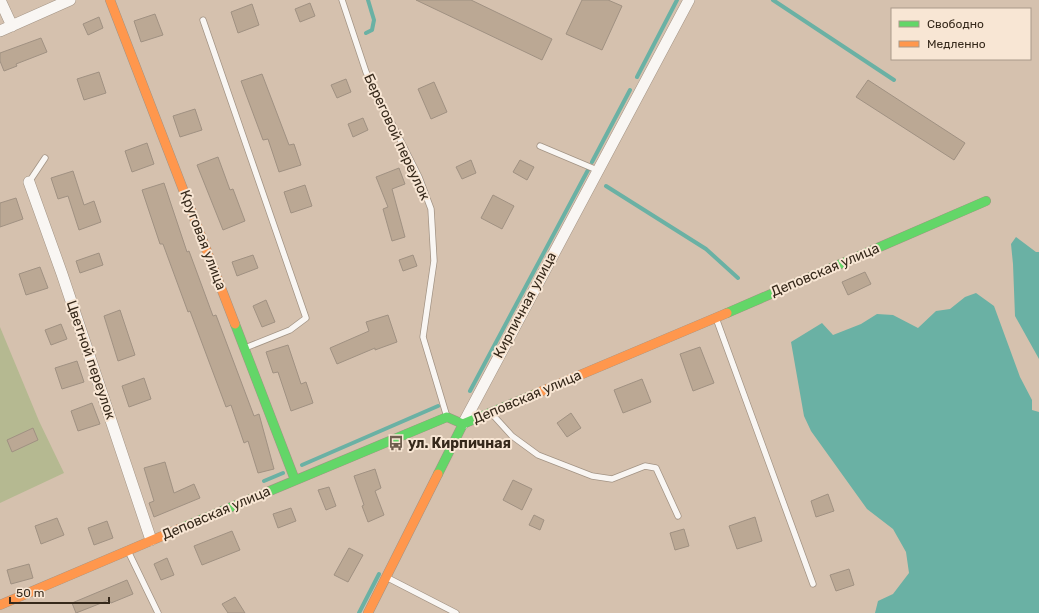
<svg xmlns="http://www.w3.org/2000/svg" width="1039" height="613" viewBox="0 0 1039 613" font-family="Rubik,sans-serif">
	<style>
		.green { fill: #b5b991 }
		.water { fill: #6ab1a4 }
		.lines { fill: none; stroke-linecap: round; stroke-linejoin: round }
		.stream { stroke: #6ab1a4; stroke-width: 4 }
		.building { fill: #bba894; stroke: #a09182 }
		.lane-casing { stroke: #a29384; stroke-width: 7 }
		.street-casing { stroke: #a29384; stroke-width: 12 }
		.fast-casing { stroke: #a29384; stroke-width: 10 }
		.slow-casing { stroke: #a29384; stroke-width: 10 }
		.lane { stroke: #f9f6f3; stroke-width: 5.5 }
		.street { stroke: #f9f6f3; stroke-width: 11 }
		.fast { stroke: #63d668; stroke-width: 9 }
		.slow { stroke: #ff974d; stroke-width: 9 }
		.labels { text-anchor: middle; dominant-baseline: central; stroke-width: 4; stroke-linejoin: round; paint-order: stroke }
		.street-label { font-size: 14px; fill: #36291b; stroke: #f8e6d4 }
		.poi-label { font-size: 14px; font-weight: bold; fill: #36291b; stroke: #f8e6d4; text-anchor: start }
	</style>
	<rect width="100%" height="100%" fill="#d5c1ae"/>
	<!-- green -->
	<path class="green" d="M0 327 39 421 64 473 0 503Z"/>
	<!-- water -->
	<path class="water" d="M1016 237 1036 252H1039V359L1015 316 1013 264 1011 244Z
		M976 293 994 306 1020 377 1032 400V410L1039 412V613H875L878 601 893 594 909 573 906 552 893 529 867 509 811 431 804 416 791 342 822 323 833 335 861 324 877 314 893 315 918 328 936 311 950 309 965 297Z"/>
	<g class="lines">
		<!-- stream -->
		<path class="stream" d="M773 0 894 80
			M366 33 372 30 374 20 368 0
			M637 77 677 0
			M592 162 630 90
			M606 186 706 249 738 278
			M470 391 588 170
			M302 465 438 406
			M264 481 283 473
			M359 613 379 574"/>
	</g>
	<!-- building -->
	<path class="building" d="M416 0H471L552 39 542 60Z
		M582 0H608L622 6 602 50 566 34Z
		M310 3 315 16 300 22 295 9Z
		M252 4 259 25 238 33 231 12Z
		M155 14 163 35 141 42 134 21Z
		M99 17 103 28 88 35 83 24Z
		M41 38 47 52 16 64 17 66 4 71 0 61V53Z
		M99 72 106 93 84 100 77 79Z
		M262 74 289 145 294 144 301 165 279 172 268 139 263 140 241 81Z
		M346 79 351 92 337 98 331 85Z
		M868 80 965 143 954 160 856 97Z
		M434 82 447 112 431 119 418 89Z
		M195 109 202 130 180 137 173 116Z
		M363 118 368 130 353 137 348 124Z
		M147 143 154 164 132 172 125 151Z
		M218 157 230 190 233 189 245 221 223 230 197 165Z
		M471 160 476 173 462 179 456 167Z
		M520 160 534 167 527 180 513 172Z
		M399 168 405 184 392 189 405 237 392 241 383 209 388 207 376 177Z
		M73 171 84 205 94 201 101 222 79 230 68 196 58 199 51 178Z
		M164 183 187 252 189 251 213 316 216 315 254 416 259 414 274 469 258 473 248 441 244 443 231 405 226 407 190 311 188 312 163 244H160L142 190Z
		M305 185 312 206 291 213 284 192Z
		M493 195 514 206 502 229 481 218Z
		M16 198 23 219 0 227V203Z
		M99 253 103 265 80 273 76 261Z
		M253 255 258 268 237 276 232 262Z
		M413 255 417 266 403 271 399 260Z
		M40 267 48 288 26 295 19 274Z
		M865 272 871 284 848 295 842 282Z
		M266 300 275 322 262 327 253 306Z
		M120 310 135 355 118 361 104 316Z
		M388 315 397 342 375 350V348L337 364 330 348 369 331 366 322Z
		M61 324 67 339 51 345 45 330Z
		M288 345 301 384 306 382 313 403 291 411 278 372 273 373 266 352Z
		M700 347 714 383 693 391 680 354Z
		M77 361 84 382 62 389 55 368Z
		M144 378 151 399 129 407 122 386Z
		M642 379 651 402 623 413 614 390Z
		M92 403 100 424 78 431 71 411Z
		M571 413 581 428 567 437 557 423Z
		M33 428 38 440 12 452 7 440Z
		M165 462 174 493 194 484 200 498 154 517 149 503 154 501 144 468Z
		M375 469 381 488 375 491 384 515 368 522 362 506 364 505 354 476Z
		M513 480 532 489 522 510 503 500Z
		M329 487 336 506 326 510 318 490Z
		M828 494 834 511 816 517 811 501Z
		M291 508 296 521 278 528 273 514Z
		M534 515 544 520 540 530 529 525Z
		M755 517 762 541 737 549 729 526Z
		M57 518 64 535 41 544 35 526Z
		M107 521 113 538 94 545 88 528Z
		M684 529 689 546 675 550 670 533Z
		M232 531 240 550 202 565 194 546Z
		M349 548 363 555 348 582 334 575Z
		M167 558 174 575 161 580 154 564Z
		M29 564 33 578 11 584 7 570Z
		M849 569 854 585 836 591 830 575Z
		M127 580 133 594 111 603 109 600 76 613 72 603Z
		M235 597 245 613H228L222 604Z"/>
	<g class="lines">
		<!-- lane casing -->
		<g class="lane-casing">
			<path id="lane" d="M342 0 366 72 419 177 431 209 434 261 423 337 447 417
				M203 20 306 318 290 330 245 348
				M540 146 597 170
				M29 182 45 158
				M716 318 813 584
				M492 414 512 436 538 455 592 476 612 479 645 466 656 468 678 516
				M128 551 158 613
				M386 577 456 613"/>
		</g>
		<!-- street casing -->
		<g class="street-casing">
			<path id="street" d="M0 0 12 26
				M0 31 70 0
				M29 182 62 274 151 540
				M463 424 689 0"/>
		</g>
		<!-- fast casing -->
		<g class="fast-casing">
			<path id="fast" d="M727 313 986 201
				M235 324 295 480
				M438 474 463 424
				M181 528 447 417 463 424 535 394"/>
		</g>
		<!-- slow casing -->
		<g class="slow-casing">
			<path id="slow" d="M110 0 235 324
				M535 394 727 313
				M0 605 181 528
				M368 613 438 474"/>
		</g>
		<!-- lane -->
		<use href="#lane" class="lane"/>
		<!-- street -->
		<use href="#street" class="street"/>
		<!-- fast -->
		<use href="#fast" class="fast"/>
		<!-- slow -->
		<use href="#slow" class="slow"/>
	</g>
	<!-- icons -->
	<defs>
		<g id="bus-bare" transform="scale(1.2)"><path d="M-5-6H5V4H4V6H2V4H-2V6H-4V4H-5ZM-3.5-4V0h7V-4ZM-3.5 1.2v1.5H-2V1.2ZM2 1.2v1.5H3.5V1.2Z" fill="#6e5e4e" stroke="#f8e6d4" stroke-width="2.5" paint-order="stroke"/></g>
	</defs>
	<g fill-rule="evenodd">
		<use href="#bus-bare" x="396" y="443"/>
	</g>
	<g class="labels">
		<!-- street labels -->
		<g class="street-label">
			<text transform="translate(397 137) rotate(65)">Береговой переулок</text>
			<text transform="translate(203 240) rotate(69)">Круговая улица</text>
			<text transform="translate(825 270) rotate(-23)">Деповская улица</text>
			<text transform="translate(525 305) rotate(-62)">Кирпичная улица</text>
			<text transform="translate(91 360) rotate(71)">Цветной переулок</text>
			<text transform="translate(527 397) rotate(-23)">Деповская улица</text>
			<text transform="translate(216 513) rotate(-23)">Деповская улица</text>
		</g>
		<!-- poi labels -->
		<g class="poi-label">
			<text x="408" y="443">ул. Кирпичная</text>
		</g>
	</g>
	<!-- legend -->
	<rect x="891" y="8" width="140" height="52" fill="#f8e6d4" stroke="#aa9a8a"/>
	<rect x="899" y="21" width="20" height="6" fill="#63d668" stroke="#aa9a8a"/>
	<text x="927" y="28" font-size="12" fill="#36291b">Свободно</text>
	<rect x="899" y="41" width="20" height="6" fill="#ff974d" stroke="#aa9a8a"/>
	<text x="927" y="48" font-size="12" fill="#36291b">Медленно</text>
	<!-- scale -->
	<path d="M10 597v6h99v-6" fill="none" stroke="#36291b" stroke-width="2"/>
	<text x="16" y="597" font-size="12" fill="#36291b" stroke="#f8e6d4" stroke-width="3" paint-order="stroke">50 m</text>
</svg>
